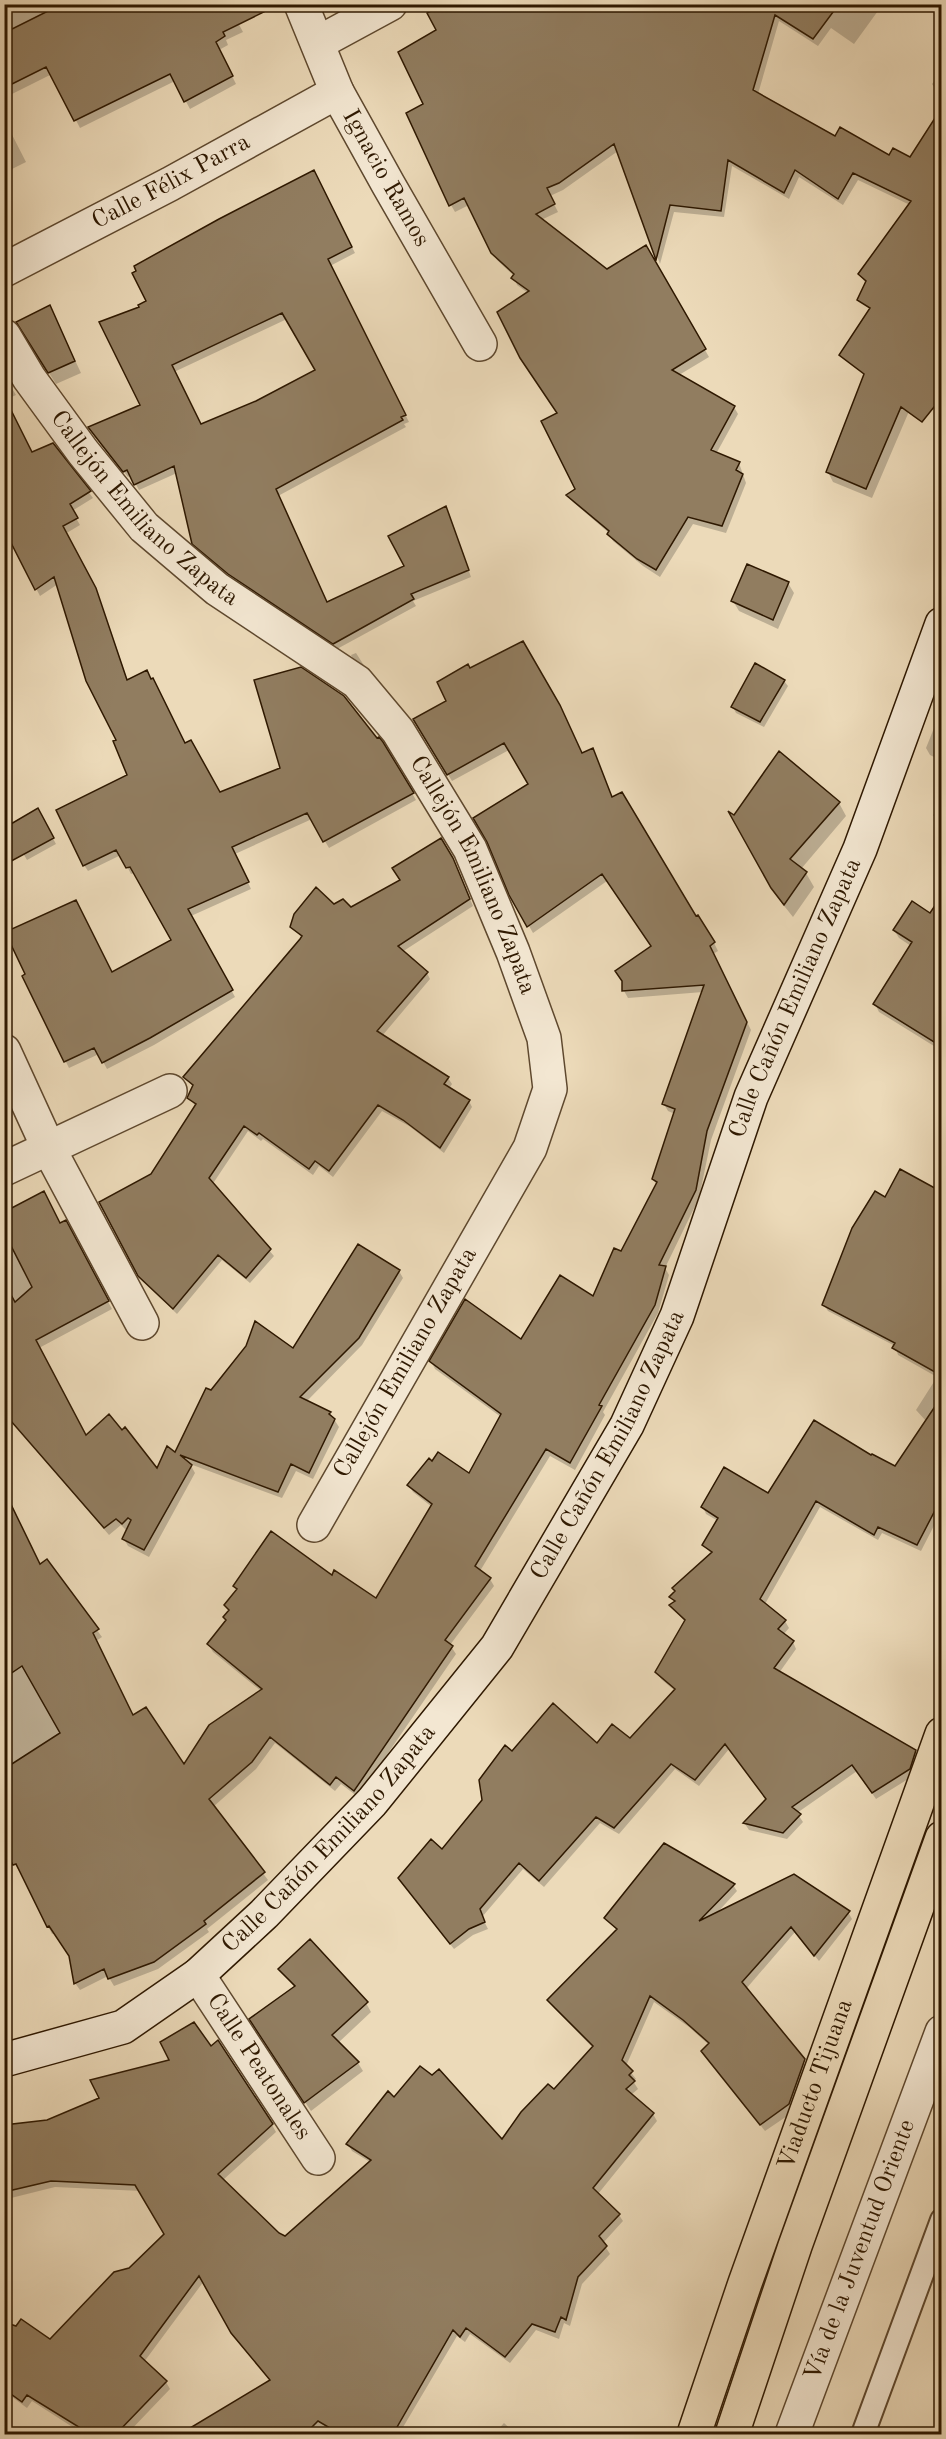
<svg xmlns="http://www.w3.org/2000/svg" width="946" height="2439" viewBox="0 0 946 2439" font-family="'Old Standard TT',serif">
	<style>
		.shadow { fill: #0003; fill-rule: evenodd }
		.building { fill: #917d60; stroke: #2e1800; stroke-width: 1.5; fill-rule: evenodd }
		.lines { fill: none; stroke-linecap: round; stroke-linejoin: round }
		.lane-casing { stroke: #5e482e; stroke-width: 26 }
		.street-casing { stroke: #5e482e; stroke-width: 36 }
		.secondary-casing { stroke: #2e1800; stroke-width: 36 }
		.highway-casing { stroke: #2e1800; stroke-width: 36 }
		.lane { stroke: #f3e7d2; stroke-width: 22 }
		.street { stroke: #f3e7d2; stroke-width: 33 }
		.secondary { stroke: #f3e7d2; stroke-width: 33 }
		.highway { stroke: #ecdab9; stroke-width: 33 }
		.labels { text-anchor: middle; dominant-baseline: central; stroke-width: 4.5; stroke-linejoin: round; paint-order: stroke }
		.street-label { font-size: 24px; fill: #2e1800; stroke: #f3e7d2 }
	</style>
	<rect width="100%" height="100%" fill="#ecdab9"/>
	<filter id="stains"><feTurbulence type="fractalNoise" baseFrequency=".00333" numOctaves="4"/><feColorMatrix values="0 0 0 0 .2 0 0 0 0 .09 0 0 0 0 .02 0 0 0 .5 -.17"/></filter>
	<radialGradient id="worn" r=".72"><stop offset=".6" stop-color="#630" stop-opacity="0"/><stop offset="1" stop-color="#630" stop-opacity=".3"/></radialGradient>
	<!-- shadow -->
	<path class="shadow" d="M4 4H228L243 32 226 40 228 45 219 50 236 84 190 109 175 81 80 128 52 74 4 98Z
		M423 4H883L854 44 831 28 818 46 779 21 758 94 835 138 890 158 910 159 942 346 864 281 859 274 910 205 858 180 843 205 799 177 789 199 732 166 724 217 674 212 660 264 618 151 563 190 550 196 558 212 541 220 607 271 646 248 709 357 679 375 734 407 738 414 716 454 739 463 746 483 726 533 693 524 660 577 643 566 613 541 609 533 573 502 568 495 577 489 528 293 517 285 514 276 497 260 469 205 455 212 451 205 425 105 438 30Z
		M942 71V107L934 98 938 93 932 84Z
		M4 119 26 162 4 173Z
		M317 179 355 253 330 266 409 422 404 424 406 427 278 496 327 604 406 567 449 514 471 577 413 601 416 606 337 649 234 580 198 550 194 543 177 473 139 490 131 475 128 477 94 434 142 406 141 308ZM287 319 317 371 256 403 201 426 174 372Z
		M50 307 81 373 56 384 25 335Z
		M871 362 913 402 872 498 833 482 828 472Z
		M4 375 16 395 5 400 31 454 53 445 93 498 72 511 80 525 65 534 99 597 128 681 185 745 219 794 376 740 382 743 416 800 329 848 312 819 235 854 251 889 191 916 235 997 154 1045 107 1069 99 1054 69 1068 24 977 112 974 173 941 135 873 131 874 121 855 88 871 84 865 129 776 58 584 40 596 4 526Z
		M788 583 794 593 778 629 739 611 733 601Z
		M356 653 365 667 366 668 353 659 351 655Z
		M470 670 582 754 714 943 718 951 713 954 751 1030 711 1140 699 1198 665 1268 669 1275 658 1313 603 1412 605 1415 575 1470 550 1456 480 1571 490 1579 494 1586 450 1645 456 1654 358 1797 341 1784 335 1791 275 1743 256 1769 213 1807 268 1880 207 1929 209 1932 158 1969 114 1986 108 1976 80 1990 75 1983 71 1957 55 1933 52 1934 21 1871H19L4 1847V1491L40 1566 46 1561 102 1637 96 1641 133 1717 184 1767 261 1691 213 1652 208 1644 227 1621 229 1612 226 1606 237 1591 235 1586 332 1577 376 1601 432 1507 413 1492 409 1485 469 1476 501 1417 435 1369 431 1361 521 1342 594 1299 622 1253 657 1185 653 1179 675 1114 668 1111 664 1104 703 992 628 998 624 991 652 947 607 881 533 933 511 894 530 785 509 750 452 781 415 720 448 702Z
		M784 681 788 686 764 727 736 713 733 707Z
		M942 708V761L930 755 926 748Z
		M839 803 846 816 801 869 806 873 814 887 793 917 781 902 732 816Z
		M942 805V826L933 815Z
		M38 811 56 844 27 860 8 828Z
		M441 840 456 866 473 906 402 952 427 973 430 979 382 1036 448 1078 452 1084 449 1089 469 1101 472 1107 444 1153 409 1126 382 1111 333 1177 319 1166 313 1175 263 1139 261 1141 248 1131 212 1185 274 1256 250 1283 222 1260 177 1314 144 1282 101 1203 152 1175 196 1107 189 1098 194 1088 185 1077 303 939 292 927 334 906 350 909 402 881Z
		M942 922V1051L879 1012 875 1004 911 946 899 938 894 930Z
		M942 1193V1510L921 1551 882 1533 878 1540 820 1507 765 1604 785 1621 789 1628 783 1635 793 1642 796 1649 779 1673 915 1751 919 1758 913 1776 876 1799 857 1771 797 1813 803 1822 787 1839 749 1830 745 1824 767 1800 729 1749 699 1786 675 1769 619 1834 600 1823 544 1887 523 1869 482 1917 488 1929 473 1935 454 1949 399 1879 442 1852 483 1801 513 1753 630 1740 675 1691 661 1679 657 1672 685 1622 671 1605 675 1603 671 1597 712 1555 704 1545 718 1521 706 1514 703 1507 768 1495 872 1457 895 1468 926 1421 916 1410 937 1377 898 1355 895 1346 828 1311 824 1305 885 1199Z
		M4 1214 60 1225 65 1222 112 1309 39 1348 86 1437 157 1470 176 1454 212 1392 293 1351 399 1271 403 1278 362 1345 306 1402 330 1413 339 1427 313 1479 296 1471 282 1498 190 1464 195 1473 149 1557 128 1546 124 1539 127 1531 121 1525 109 1535 8 1417 4 1396Z
		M733 1885 737 1891 716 1914 848 1912 852 1919 819 1961 795 1932 746 1989 808 2068 793 2112 765 2131 707 2058 709 2045 689 2027 654 2002 626 2066 636 2079 633 2081 638 2089 631 2095 653 2114 657 2121 598 2194 619 2215 623 2221 603 2243 610 2254 582 2284 570 2326 564 2323 559 2339 536 2330 510 2363 470 2334 465 2342 457 2336 399 2434H335L323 2427 315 2434H306L303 2431 295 2434H183L271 2381 237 2340 204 2281 144 2362 166 2382 170 2389 127 2434H104L84 2413 74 2428 32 2401 27 2408 12 2397 4 2419V2323L50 2341 166 2234 141 2191 55 2187 7 2199 4 2203V2127L272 2125 276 2132 223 2180 278 2234 286 2238 370 2162 352 2151 348 2144 394 2099 502 2142 554 2091 593 2048 553 2007 549 2000 617 1931 606 1918Z
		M280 1969 366 2003 371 2012 338 2043 358 2063 363 2071 311 2111 256 2028 295 1988Z
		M4 2105 8 2111 4 2126Z
		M504 2423 516 2434H494Z
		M474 2429 479 2434H468Z"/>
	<!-- building -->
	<path class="building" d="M62 4H280L223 32 225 36 216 42 233 76 184 102 170 74 74 121 46 67 4 88V33Z
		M444 4H839L813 39 775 15 753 90 835 136 840 127 889 155 893 148 910 157 942 107V397L922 422 901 407 866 489 826 472 864 374 839 355 870 308 857 300 866 281 858 274 911 201 853 173 838 199 795 170 784 193 728 160 721 211 670 205 656 260 614 144 559 183 547 188 555 204 536 214 607 269 646 245 706 349 672 370 735 406 711 450 740 462 736 470 743 474 722 526 688 517 656 570 637 559 607 534 609 531 566 495 575 489 541 421 557 413 520 358 497 312 529 291 511 278 514 274 491 253 464 198 449 206 406 113 423 104 398 52 436 30 427 13Z
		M314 170 352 247 328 259 406 415 401 417 403 420 276 489 327 602 404 566 388 536 446 506 469 570 411 594 414 599 333 644 228 574 192 544 174 466 134 485 127 470 123 472 88 427 140 405 99 322 139 307 138 305 146 301 132 273 136 271 134 266 219 219ZM282 313 315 370 256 401 201 424 172 365Z
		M50 305 75 361 48 373 16 322Z
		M4 396 32 452 53 443 91 491 70 504 78 518 63 526 96 588 127 680 147 670 151 679 153 678 185 743 191 740 220 792 280 768 254 680 301 667 344 696 377 738 379 737 383 742 414 793 323 842 307 813 232 847 249 882 188 909 233 990 150 1038 102 1063 94 1048 64 1062 22 976 25 974 5 932 76 900 112 972 171 940 130 867 126 868 116 850 83 866 56 810 127 775 113 741 116 740 86 681 54 577 35 590 4 529Z
		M747 564 789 582 773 620 731 601Z
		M523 641 560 705 582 753 593 748 612 797 622 792 696 916 698 915 715 942 710 946 747 1022 707 1131 696 1190 659 1265 666 1266 655 1305 599 1405 602 1406 570 1463 546 1449 475 1566 491 1578 445 1640 453 1646 354 1791 336 1777 330 1785 270 1737 252 1762 209 1799 265 1872 204 1921 206 1924 154 1962 108 1979 104 1969 74 1984 69 1956 49 1926 47 1927 16 1864 13 1865 4 1849V1769L60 1733 22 1666 4 1678V1490L40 1564 47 1559 99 1629 93 1633 133 1715 146 1707 184 1764 209 1725 262 1689 207 1644 226 1620 223 1617 229 1610 224 1605 237 1589 233 1586 271 1531 332 1575 334 1570 376 1598 432 1504 407 1485 429 1458 432 1461 438 1452 469 1473 501 1414 429 1361 465 1299 521 1339 560 1275 593 1296 614 1248 621 1251 657 1182 652 1179 675 1109 662 1104 704 985 622 991V981L615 971 651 946 602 874 527 927 509 895 487 842 473 818 528 784 504 743 447 775 413 719 446 701 437 682 468 664 470 668Z
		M755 663 785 680 760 722 731 707Z
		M779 751 840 802 790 859 807 872 784 905 771 888 728 811 734 815Z
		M38 808 54 838 4 865V828Z
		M441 838 453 858 470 899 398 946 428 972 377 1031 449 1077 444 1084 470 1100 440 1148 403 1120 378 1105 329 1171 315 1161 309 1169 259 1133 257 1135 244 1126 209 1178 271 1249 246 1278 218 1255 173 1309 138 1276 99 1202 151 1174 196 1104 187 1098 193 1085 183 1077 300 939 302 936 290 927 294 914 316 887 334 904 343 899 351 907 400 880 392 868Z
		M942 895V1047L873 1004 912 942 893 930 912 901 930 913Z
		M900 1169 942 1192V1376L892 1348 895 1343 822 1305 852 1228 875 1191 885 1197Z
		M44 1191 60 1223 66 1220 109 1301 36 1340 86 1435 109 1414 122 1430 125 1427 157 1468 167 1446 175 1452 206 1388 211 1390 246 1346 255 1321 293 1348 358 1244 400 1270 359 1338 300 1397 331 1412 329 1414 335 1419 309 1473 291 1464 278 1492 180 1455 192 1465 144 1550 122 1539 131 1520 128 1518 122 1524 116 1519 104 1528 4 1413V1282L15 1302 32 1287 4 1232V1212Z
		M942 1396V1497L917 1545 878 1527 874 1535 816 1501 760 1599 786 1620 778 1629 794 1641 774 1668 916 1750 910 1769 872 1793 852 1765 792 1807 801 1814 783 1833 743 1823 766 1799 725 1744 695 1780 671 1764 614 1828 596 1817 539 1881 519 1863 480 1909 485 1922 469 1929 450 1944 398 1878 431 1839 442 1849 482 1800 479 1780 505 1745 512 1751 553 1703 597 1743 612 1724 630 1738 675 1689 655 1672 685 1620 669 1605 675 1601 669 1597 675 1591 672 1588 712 1552 702 1545 718 1518 701 1507 724 1467 768 1493 814 1420 871 1455 872 1454 895 1466Z
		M664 1843 735 1884 699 1921 794 1874 850 1911 814 1956 791 1927 742 1982 805 2059 789 2104 760 2125 701 2051 709 2043 683 2020 650 1996 622 2060 633 2071 629 2075 635 2081 626 2089 654 2113 593 2188 620 2214 599 2236 607 2246 578 2277 566 2320 561 2317 555 2332 532 2324 505 2357 466 2328 460 2337 453 2330 393 2434H340L318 2421 305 2434H180L270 2380 231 2333 199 2276 140 2356 167 2381 116 2434H90L27 2395 22 2402 4 2389V2322L16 2326 21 2319 50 2339 114 2272 129 2268 164 2234 135 2185 51 2181 4 2192V2125L47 2120 99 2098 90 2080 169 2060 160 2042 194 2022 211 2046 218 2040 273 2124 218 2174 279 2233 285 2236 371 2160 346 2144 388 2091 394 2097 420 2066 432 2075 439 2069 502 2139 521 2112 548 2084 554 2089 593 2046 547 2000 617 1929 604 1918Z
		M310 1939 368 2002 332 2035 359 2062 304 2103 249 2019 295 1986 278 1969Z"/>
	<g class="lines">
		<!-- lane casing -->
		<g class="lane-casing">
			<path id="lane" d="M863 2434 942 2220"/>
		</g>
		<!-- street casing -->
		<g class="street-casing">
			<g id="street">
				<path id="s1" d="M301 4 337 92 388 184 480 344"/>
				<path d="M318 43 390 4"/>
				<path id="s2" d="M4 270 170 184 337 92"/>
				<path id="s3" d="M4 336 29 378 83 452 144 527 217 589 357 682 398 731 470 849 513 952 544 1038 550 1089 530 1148 314 1525"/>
				<path d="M4 1051 48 1147 142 1323"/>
				<path d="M4 1169 170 1091"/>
				<path id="s4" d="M198 1975 318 2158"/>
				<path id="s5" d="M792 2434 942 2032"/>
			</g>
		</g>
		<!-- secondary casing -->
		<g class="secondary-casing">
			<g id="secondary">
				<path id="s6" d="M4 2060 123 2027 198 1975 264 1914 372 1802 497 1647 627 1425 677 1316 751 1097 860 849 942 624"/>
			</g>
		</g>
		<!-- highway casing -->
		<g class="highway-casing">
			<g id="highway">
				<path id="s7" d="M694 2434 745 2283 942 1734"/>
				<path d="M732 2434 795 2246 942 1838"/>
			</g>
		</g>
		<!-- lane -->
		<use href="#lane" class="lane"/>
		<!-- street -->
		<use href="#street" class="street"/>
		<!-- secondary -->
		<use href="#secondary" class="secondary"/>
		<!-- highway -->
		<use href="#highway" class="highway"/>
	</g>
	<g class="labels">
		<!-- street labels -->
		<g class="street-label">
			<text stroke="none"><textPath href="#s1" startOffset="194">Ignacio Ramos</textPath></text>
			<text stroke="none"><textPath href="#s2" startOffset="189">Calle Félix Parra</textPath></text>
			<text stroke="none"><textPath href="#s3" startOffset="224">Callejón Emiliano Zapata</textPath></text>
			<text stroke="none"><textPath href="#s3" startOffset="728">Callejón Emiliano Zapata</textPath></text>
			<text stroke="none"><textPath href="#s6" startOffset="1376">Calle Cañón Emiliano Zapata</textPath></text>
			<text transform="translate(406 1363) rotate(-60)">Callejón Emiliano Zapata</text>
			<text stroke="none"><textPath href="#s6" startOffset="890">Calle Cañón Emiliano Zapata</textPath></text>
			<text stroke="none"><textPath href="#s6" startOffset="404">Calle Cañón Emiliano Zapata</textPath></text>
			<text stroke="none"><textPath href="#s4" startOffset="110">Calle Peatonales</textPath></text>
			<text stroke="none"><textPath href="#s7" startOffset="370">Viaducto Tijuana</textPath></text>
			<text stroke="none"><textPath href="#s5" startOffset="196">Vía de la Juventud Oriente</textPath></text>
		</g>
	</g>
	<!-- margin -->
	<rect width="946" height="2439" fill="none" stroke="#ecdab9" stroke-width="24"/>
	<rect x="6" y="6" width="934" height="2427" fill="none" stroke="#2e1800" stroke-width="3"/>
	<rect x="12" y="12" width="922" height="2415" fill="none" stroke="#2e1800" stroke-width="1.5"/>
	<rect width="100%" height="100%" filter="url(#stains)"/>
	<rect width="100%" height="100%" fill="url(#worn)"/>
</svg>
